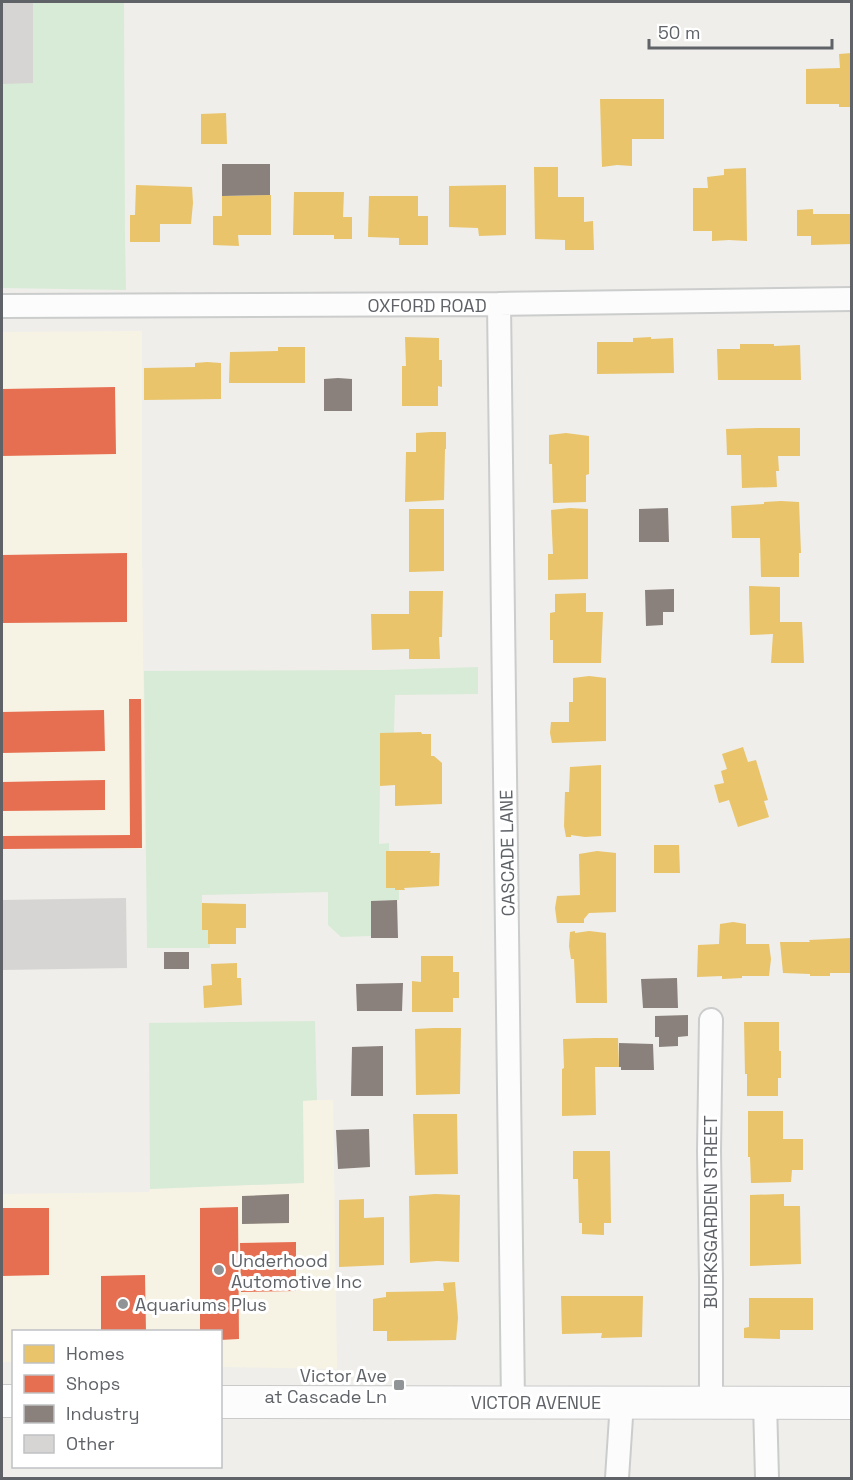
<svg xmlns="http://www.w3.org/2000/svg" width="853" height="1480" viewBox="0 0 853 1480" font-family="'Space Grotesk',sans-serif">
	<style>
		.commercial { fill: #f7f3e4 }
		.green { fill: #d8ebd6 }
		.homes { fill: #e9c46a }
		.shops { fill: #e76f51 }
		.industry { fill: #8a817c }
		.building { fill: #d6d5d3 }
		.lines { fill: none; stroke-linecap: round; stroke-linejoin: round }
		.minor-casing { stroke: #cbcccc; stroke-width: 26 }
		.secondary-casing { stroke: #cacacb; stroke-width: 34 }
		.minor { stroke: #fdfcfc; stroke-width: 22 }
		.secondary { stroke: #fdfcfc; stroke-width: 32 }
		.poi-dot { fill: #919496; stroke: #fff; stroke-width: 2 }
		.labels { text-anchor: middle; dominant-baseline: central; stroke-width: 6; stroke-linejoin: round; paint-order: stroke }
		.street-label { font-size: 18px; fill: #5f6368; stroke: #fff }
		.poi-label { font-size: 18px; fill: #5f6368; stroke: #fff; text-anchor: start }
	</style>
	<rect width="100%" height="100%" fill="#efeeea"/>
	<!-- commercial -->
	<path class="commercial" d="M142 331V549L145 843 144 849H2V332Z
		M303 1100H333L337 1369 221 1367 220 1332H14L13 1362H2V1194L149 1192 150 1189 303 1183Z"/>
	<!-- green -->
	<path class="green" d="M2 2H124L125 239 126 290 2 288Z
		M478 667V694L395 695 394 733H380V786L379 844 389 843V851H386L395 890H399V900L371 901V936L341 937 328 925V892L202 895V929L208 930V944H210V948H147L144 671 384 670Z
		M315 1021 317 1100 303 1101 304 1183 150 1189 149 1023Z"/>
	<!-- homes -->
	<path class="homes" d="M852 53V107H839V104H806V69L840 68 839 54Z
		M600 99H664V139H632V166L617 165 602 167Z
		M226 113 227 144H201V114Z
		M534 167H558V197H584V222L593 221 594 250H565V240L535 239Z
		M746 168 747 241 729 240 712 241V231H693V188H708L707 177 724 175V169Z
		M136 185 192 187 193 203 191 224H160V242H130V215H135Z
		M506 185V235L479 236 478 228 449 227V186Z
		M294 192H344L343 217H352V239H334V235H293Z
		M271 195V235H238L239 246 213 245V216H222V196Z
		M369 196H418V216H428V245H399V238L368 237Z
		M813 209V214H852V244L811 245V236H797V210Z
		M405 337 439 338V360H442V387L438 386V406H402V366H406Z
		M651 337V339L673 338 674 373 597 374V342H633V338Z
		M740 344H774V346L800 345 801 380H718L717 349H740Z
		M278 347H305V383H229L230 352 278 351Z
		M207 362 221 363V399L144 400V368L195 367V363Z
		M758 428H800V456H778L779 471H776L777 487 742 488 741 455H727L726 429Z
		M431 432H446V449H445L444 500 405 502 406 452H416V433Z
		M566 433 589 436V474L586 475V502L553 503 552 464H549V435Z
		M781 501 799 502 801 553H799V577H761L760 538H732L731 506 764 504V502Z
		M570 508 588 509V579L548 580V554H553L551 510Z
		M409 509H444V571L409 572Z
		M749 586 780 587V622H802L804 663H771L773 634 750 635Z
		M409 591H443L442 637H439L440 659H409V649L372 650 371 614H409Z
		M586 593V612H603L601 663H553V640H550V613L555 612V594Z
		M589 676 606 678V741L552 743 550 733 551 722H569V702H573V678Z
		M421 732 422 734H431V756H434L442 763V804L395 806V785L380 786V733Z
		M743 747 748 762 756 760 768 800 764 801 769 817 738 827 729 800 719 803 714 785 724 783 721 771 727 769 722 754Z
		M601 765V836L585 837 571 835V837H566L564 826 565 792H569L570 767Z
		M654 845H679L680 873H654Z
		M386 851H431L430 853H440L439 886 404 888 405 890H395V888H386Z
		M597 851 616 853V912L589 913 584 919V923H557L555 908 557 896 580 895 579 854Z
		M202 903 246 904V928H236V944H208V930H202Z
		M733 922 746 924V944H769L771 959 769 976H742V978L722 979V976L697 977 698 945 719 944 720 924Z
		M575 931V933L589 931 606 933 607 1003H576L574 959H571L569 946 570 932Z
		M852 938V973H830V976H810V974L783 973 780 942H810L809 940Z
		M421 956H453V972H459V998H453V1012H412V981L421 982Z
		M237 963V978H241L242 1005 204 1008 203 986 212 985 211 964Z
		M744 1022H779V1051H781V1078H778V1096H747V1074H745Z
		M434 1028H461L460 1094 416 1095 415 1029Z
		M595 1038H618L619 1067H595L596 1115 562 1116V1069L564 1068 563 1039Z
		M748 1111H783V1139H803V1170H792L791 1182 751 1183 750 1157H748Z
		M413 1114H457L458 1174 415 1175Z
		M573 1151H610L611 1223H604V1235L582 1234V1223H579L578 1179H573Z
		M435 1194 460 1195 459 1262 437 1261 410 1263 409 1196Z
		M784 1194V1206H800L801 1264 750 1266V1195Z
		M364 1199V1218L384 1217V1265L339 1267V1200Z
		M455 1282 458 1318 456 1340 387 1341V1331H373V1299L386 1297V1292L444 1291 443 1283Z
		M561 1296H643L642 1337 601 1338 602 1333 562 1334Z
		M749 1298H813V1330H780V1339L744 1338V1328L749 1327Z"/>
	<!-- shops -->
	<path class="shops" d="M115 387 116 454 2 456V389Z
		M127 553V622L2 623V555Z
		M129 699H141L142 848 2 849V836L130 835Z
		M104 710 105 751 2 753V712Z
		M105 780V810L2 811V782Z
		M238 1207 239 1339 220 1340V1332H200V1208Z
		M2 1208H49V1275L2 1276Z
		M296 1242V1291L241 1292 240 1243Z
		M145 1275 146 1332H101V1276Z"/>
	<!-- industry -->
	<path class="industry" d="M222 164H270V195L222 196Z
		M338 378 352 379V411H324V379Z
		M668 508 669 542H639V509Z
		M674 589V612H663V625L646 626 645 590Z
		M397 900 398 938H371V901Z
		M164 952H189V969H164Z
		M677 978 678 1008H643L641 979Z
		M403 983 402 1011H357L356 984Z
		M688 1015V1036L678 1037V1046L659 1047V1037H655V1016Z
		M619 1043 653 1044 654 1070H621V1067H619Z
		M383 1046V1096H351L352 1047Z
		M369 1129 370 1167 338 1169 336 1130Z
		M289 1194V1223L242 1224V1196Z"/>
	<!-- building -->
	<path class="building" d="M2 2H33V83L2 84Z
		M126 898 127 968 2 970V900Z"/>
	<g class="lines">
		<!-- minor casing -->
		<g class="minor-casing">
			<path id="minor" d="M499 304 513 1402
				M2 306 499 304 852 299
				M765 1403 767 1478
				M711 1404V1278L709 1151 711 1020
				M617 1478 622 1402"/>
		</g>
		<!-- secondary casing -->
		<g class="secondary-casing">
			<path id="secondary" d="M2 1401H14
				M220 1402 852 1403"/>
		</g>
		<!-- minor -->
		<use href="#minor" class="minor"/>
		<!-- secondary -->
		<use href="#secondary" class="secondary"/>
	</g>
	<!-- markers -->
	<g class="poi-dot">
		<circle cx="219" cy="1270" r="6"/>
		<circle cx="123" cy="1304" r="6"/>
		<rect x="393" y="1379" width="12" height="12" rx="3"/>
	</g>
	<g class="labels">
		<!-- street labels -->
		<g class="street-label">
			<text x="427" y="305">OXFORD ROAD</text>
			<text transform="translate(507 853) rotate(-91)">CASCADE LANE</text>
			<text transform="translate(710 1212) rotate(-90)">BURKSGARDEN STREET</text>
			<text x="536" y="1402">VICTOR AVENUE</text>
		</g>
		<!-- poi labels -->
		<g class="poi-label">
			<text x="231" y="1260">Underhood<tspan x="231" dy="21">Automotive Inc</tspan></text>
			<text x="135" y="1304">Aquariums Plus</text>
			<text x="387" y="1375" text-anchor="end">Victor Ave<tspan x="387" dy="21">at Cascade Ln</tspan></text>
		</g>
	</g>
	<!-- border -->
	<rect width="853" height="1480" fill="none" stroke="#5f6368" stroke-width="6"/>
	<!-- legend -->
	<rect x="12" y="1330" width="210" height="138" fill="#ffffff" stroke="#bfc1c3" stroke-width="1.5"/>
	<rect x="24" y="1345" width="30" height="18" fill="#e9c46a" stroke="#bfc1c3" stroke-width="1.5"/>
	<text x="66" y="1360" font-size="18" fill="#5f6368">Homes</text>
	<rect x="24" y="1375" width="30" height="18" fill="#e76f51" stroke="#bfc1c3" stroke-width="1.5"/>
	<text x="66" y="1390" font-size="18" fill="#5f6368">Shops</text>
	<rect x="24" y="1405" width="30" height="18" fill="#8a817c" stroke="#bfc1c3" stroke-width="1.5"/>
	<text x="66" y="1420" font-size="18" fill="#5f6368">Industry</text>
	<rect x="24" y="1435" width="30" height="18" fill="#d6d5d3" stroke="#bfc1c3" stroke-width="1.5"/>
	<text x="66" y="1450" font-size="18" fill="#5f6368">Other</text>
	<!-- scale -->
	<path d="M649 39v9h183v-9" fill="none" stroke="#5f6368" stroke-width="3"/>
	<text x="658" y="39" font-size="18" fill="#5f6368" stroke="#ffffff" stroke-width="4.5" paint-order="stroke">50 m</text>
</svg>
